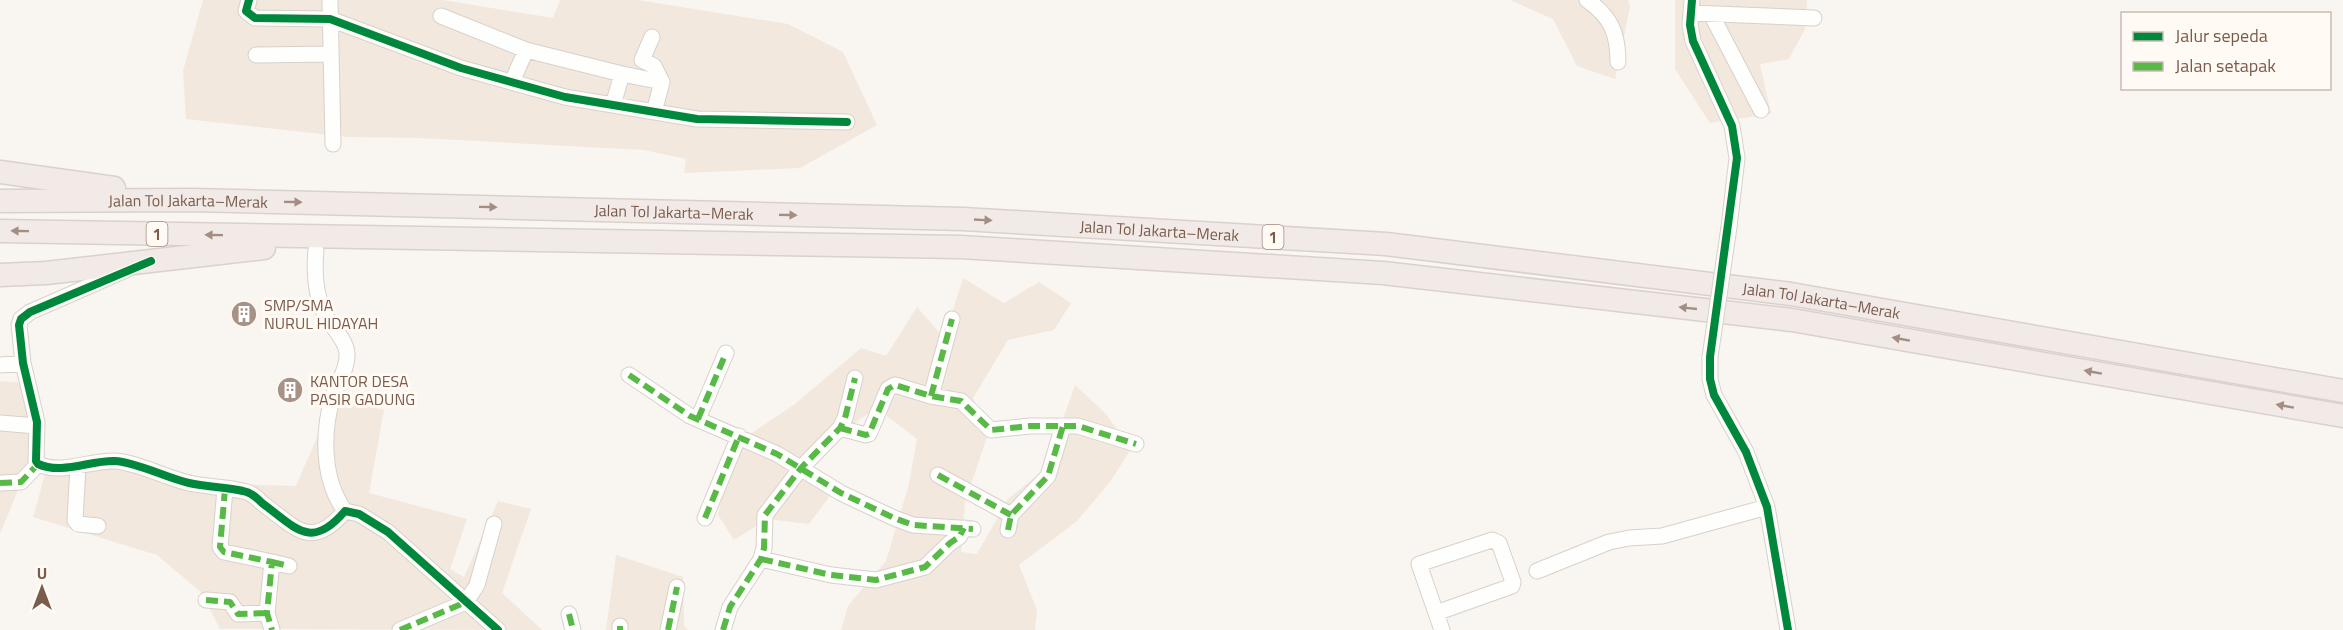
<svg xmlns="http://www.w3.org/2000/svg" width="2343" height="630" viewBox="0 0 2343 630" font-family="'Titillium Web',sans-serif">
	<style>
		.residential { fill: #f2e8de }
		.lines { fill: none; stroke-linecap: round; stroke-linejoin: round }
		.minor-casing { stroke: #d7d1cb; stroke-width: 17 }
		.highway-casing { stroke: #dad1cc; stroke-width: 25 }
		.minor { stroke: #fefefd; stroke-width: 15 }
		.highway { stroke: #f2eae7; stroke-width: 22 }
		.minor-bridge-casing { stroke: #d7d1cb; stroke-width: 17; stroke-linecap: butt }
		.minor-bridge { stroke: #fefefd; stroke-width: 15 }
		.quiet { stroke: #58b947; stroke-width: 6; stroke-dasharray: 12 6; stroke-linecap: butt }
		.cycleway-casing { stroke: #fffaf3; stroke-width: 11 }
		.cycleway { stroke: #00873e; stroke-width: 8 }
		.oneway { fill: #a48e83 }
		.labels { text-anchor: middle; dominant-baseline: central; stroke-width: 6; stroke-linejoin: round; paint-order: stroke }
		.shield { fill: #fffaf3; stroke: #a28b7f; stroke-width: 1.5 }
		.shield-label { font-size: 15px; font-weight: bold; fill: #7a5c4d }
		.street-label { font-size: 16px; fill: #7a5c4d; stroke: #fffaf3 }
		.poi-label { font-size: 16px; fill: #7a5c4d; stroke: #fffaf3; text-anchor: start }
	</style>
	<rect width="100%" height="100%" fill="#f9f5f0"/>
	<!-- residential -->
	<path class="residential" d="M203 0H443L553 18 560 0H638L788 24 843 52 877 125 800 168 684 173 686 159 644 150 420 138 348 137 186 119 183 71Z
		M1510 0H1628L1630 7 1615 79 1577 66 1553 19Z
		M1675 0H1807L1805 29 1789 59 1760 64 1771 114 1710 123 1675 69Z
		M963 278 1004 303 1039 282 1071 303 1054 330 1008 340 973 398 988 435 965 501 961 552 977 554 1008 499 1046 468 1075 385 1106 414 1131 449 1110 482 1077 521 1019 565 1037 610 1035 630H841L848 606 886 561 909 484 917 439 876 408 785 472 832 493 809 524 767 519 734 540 718 515 734 445 795 404 861 348 886 356 917 307 944 338Z
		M0 381 25 383 31 459 0 534Z
		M334 398 384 410 369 493 467 519 450 569 464 577 498 501 531 509 502 593 542 630 220 629 201 592 157 555 33 517 49 460H126L230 484 296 486Z
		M616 555 683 577 684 626 689 630H606Z"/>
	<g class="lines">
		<!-- minor casing -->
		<g class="minor-casing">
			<path id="minor" d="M249 0 246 11 255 18 330 19 461 68 565 97 697 119 847 122
				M330 0 333 144
				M1587 0C1611 17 1618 33 1618 62
				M1692 0 1690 25 1693 41 1732 126 1737 158 1729 227
				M1691 13 1814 18
				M1711 14 1761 110
				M441 16 526 50
				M652 37 642 60 654 66 662 82
				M256 55 331 54
				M622 74 662 82 654 112
				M512 82 526 50 622 74 613 105
				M316 250C314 271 315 293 324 313 330 325 346 339 347 353 348 368 338 382 333 396 322 432 322 480 345 511
				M126 270 30 312 21 319 19 325 23 363 37 422 36 461 38 464C62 475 90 460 115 461 136 462 167 478 189 483 207 487 226 487 243 491 251 492 257 498 262 503 296 528 311 551 345 511L359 514 388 532 498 630
				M1710 357V379L1714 395 1746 452 1767 507 1788 630
				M0 365 23 363
				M629 375 690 416 777 454 841 493 894 518 913 525 973 529
				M931 396 952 319
				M698 419 726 353
				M0 423 37 426
				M840 428 866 435 869 434 888 389 895 385 931 396 961 401 991 430 1030 426H1078L1136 444
				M78 467 75 520 78 524 98 526
				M938 475 1011 515
				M0 483 21 482 38 464
				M225 489 220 547 224 552 272 562 267 613 272 630
				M705 518 739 436
				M1008 530 1011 515 1048 476 1063 426
				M1492 540 1499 543 1513 582 1512 586 1436 613 1419 564Z
				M761 559 831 575 876 580 925 567 950 543 959 537 964 528
				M272 562 289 566
				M1537 571 1609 542 1629 538 1662 536 1767 507
				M206 600 230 602 238 614 267 613
				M1436 613 1442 630
				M569 614 573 630
				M620 626V630
				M400 630 466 602 477 585 494 524
				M668 630 677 587
				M723 630 730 607 761 559 764 548 765 515 801 468 840 428 845 418 855 378"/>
		</g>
		<!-- highway casing -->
		<g class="highway-casing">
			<g id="highway">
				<path d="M0 172 114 188"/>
				<path id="s1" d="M0 201 192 200 963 219 1386 244 1791 294 2343 391"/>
				<path d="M0 231 961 247 1383 273 1792 320 2343 416"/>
				<path d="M0 275 46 273 264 248"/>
			</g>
		</g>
		<!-- minor -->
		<use href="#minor" class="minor"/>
		<!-- highway -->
		<use href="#highway" class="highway"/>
		<!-- minor-bridge casing -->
		<g class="minor-bridge-casing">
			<path id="minor-bridge" d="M1710 357 1729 227"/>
		</g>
		<!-- minor-bridge -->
		<use href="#minor-bridge" class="minor-bridge"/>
		<!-- quiet -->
		<path class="quiet" d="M629 375 690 416 777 454 841 493 894 518 913 525 973 529
			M931 396 952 319
			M698 419 726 353
			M840 428 866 435 869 434 888 389 895 385 931 396 961 401 991 430 1030 426H1078L1136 444
			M938 475 1011 515
			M0 483 21 482 38 464
			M225 489 220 547 224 552 272 562 267 613 272 630
			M705 518 739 436
			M1008 530 1011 515 1048 476 1063 426
			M761 559 831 575 876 580 925 567 950 543 959 537 964 528
			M272 562 289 566
			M206 600 230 602 238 614 267 613
			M569 614 573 630
			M620 626V630
			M400 630 466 602
			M668 630 677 587
			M723 630 730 607 761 559 764 548 765 515 801 468 840 428 845 418 855 378"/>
		<!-- cycleway casing -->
		<g class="cycleway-casing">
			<path id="cycleway" d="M249 0 246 11 255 18 330 19 461 68 565 97 697 119 847 122
				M1692 0 1690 25 1693 41 1732 126 1737 158 1710 357V379L1714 395 1746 452 1767 507 1788 630
				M151 261 30 312 21 319 19 325 23 363 37 422 36 461 38 464C62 475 90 460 115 461 136 462 167 478 189 483 207 487 226 487 243 491 251 492 257 498 262 503 296 528 311 551 345 511L359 514 388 532 498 630"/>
		</g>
		<!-- cycleway -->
		<use href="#cycleway" class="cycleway"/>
	</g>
	<!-- one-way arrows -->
	<defs><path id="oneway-solid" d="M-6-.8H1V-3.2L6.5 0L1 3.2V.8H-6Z" transform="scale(1.5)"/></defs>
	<g class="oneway">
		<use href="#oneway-solid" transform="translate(293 202) rotate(1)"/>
		<use href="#oneway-solid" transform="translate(488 207) rotate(1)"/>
		<use href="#oneway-solid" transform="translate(788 215) rotate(1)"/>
		<use href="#oneway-solid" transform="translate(983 220) rotate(3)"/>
		<use href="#oneway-solid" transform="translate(20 231) rotate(-179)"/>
		<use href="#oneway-solid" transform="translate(214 235) rotate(-179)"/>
		<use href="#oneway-solid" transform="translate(1688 308) rotate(-174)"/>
		<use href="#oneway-solid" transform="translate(1901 339) rotate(-170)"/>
		<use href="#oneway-solid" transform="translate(2093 372) rotate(-170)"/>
		<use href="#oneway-solid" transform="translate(2285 406) rotate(-170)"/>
	</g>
	<!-- icons -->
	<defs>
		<g id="building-disc" transform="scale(1.35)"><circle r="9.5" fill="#a69286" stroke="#fffaf3"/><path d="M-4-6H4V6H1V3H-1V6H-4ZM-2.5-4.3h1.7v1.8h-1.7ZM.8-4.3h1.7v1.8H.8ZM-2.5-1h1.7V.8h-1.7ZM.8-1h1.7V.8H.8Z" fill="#fff"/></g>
	</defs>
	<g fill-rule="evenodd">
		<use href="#building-disc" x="244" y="314"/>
		<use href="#building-disc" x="290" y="390"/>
	</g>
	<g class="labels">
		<!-- shield labels -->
		<g class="shield">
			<rect x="146.5" y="222" width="21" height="24" rx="4.5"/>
			<rect x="1262.5" y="225" width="21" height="24" rx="4.5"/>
		</g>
		<g class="shield-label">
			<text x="157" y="234">1</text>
			<text x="1273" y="237">1</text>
		</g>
		<!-- street labels -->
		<g class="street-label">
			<text stroke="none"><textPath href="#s1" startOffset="188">Jalan Tol Jakarta–Merak</textPath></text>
			<text stroke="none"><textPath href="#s1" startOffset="674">Jalan Tol Jakarta–Merak</textPath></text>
			<text stroke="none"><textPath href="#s1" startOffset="1160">Jalan Tol Jakarta–Merak</textPath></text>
			<text stroke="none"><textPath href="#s1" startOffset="1826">Jalan Tol Jakarta–Merak</textPath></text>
		</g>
		<!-- poi labels -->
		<g class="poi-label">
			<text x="264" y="305">SMP/SMA<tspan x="264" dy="18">NURUL HIDAYAH</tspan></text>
			<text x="310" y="381">KANTOR DESA<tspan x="310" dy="18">PASIR GADUNG</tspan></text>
		</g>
	</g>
	<!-- legend -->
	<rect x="2121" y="12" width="210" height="78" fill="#fffaf3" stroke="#cabbb1" stroke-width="1.5"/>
	<rect x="2133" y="32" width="30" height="9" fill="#00873e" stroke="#cabbb1" stroke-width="1.5"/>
	<text x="2175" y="42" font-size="18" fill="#7a5c4d">Jalur sepeda</text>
	<rect x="2133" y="62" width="30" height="9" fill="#58b947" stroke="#cabbb1" stroke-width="1.5"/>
	<text x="2175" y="72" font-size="18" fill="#7a5c4d">Jalan setapak</text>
	<!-- north arrow -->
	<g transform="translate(42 588)" stroke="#fffaf3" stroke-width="4.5" paint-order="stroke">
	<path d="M0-4.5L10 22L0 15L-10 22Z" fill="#7a5c4d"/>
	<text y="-9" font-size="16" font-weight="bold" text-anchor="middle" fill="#7a5c4d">U</text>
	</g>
</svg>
